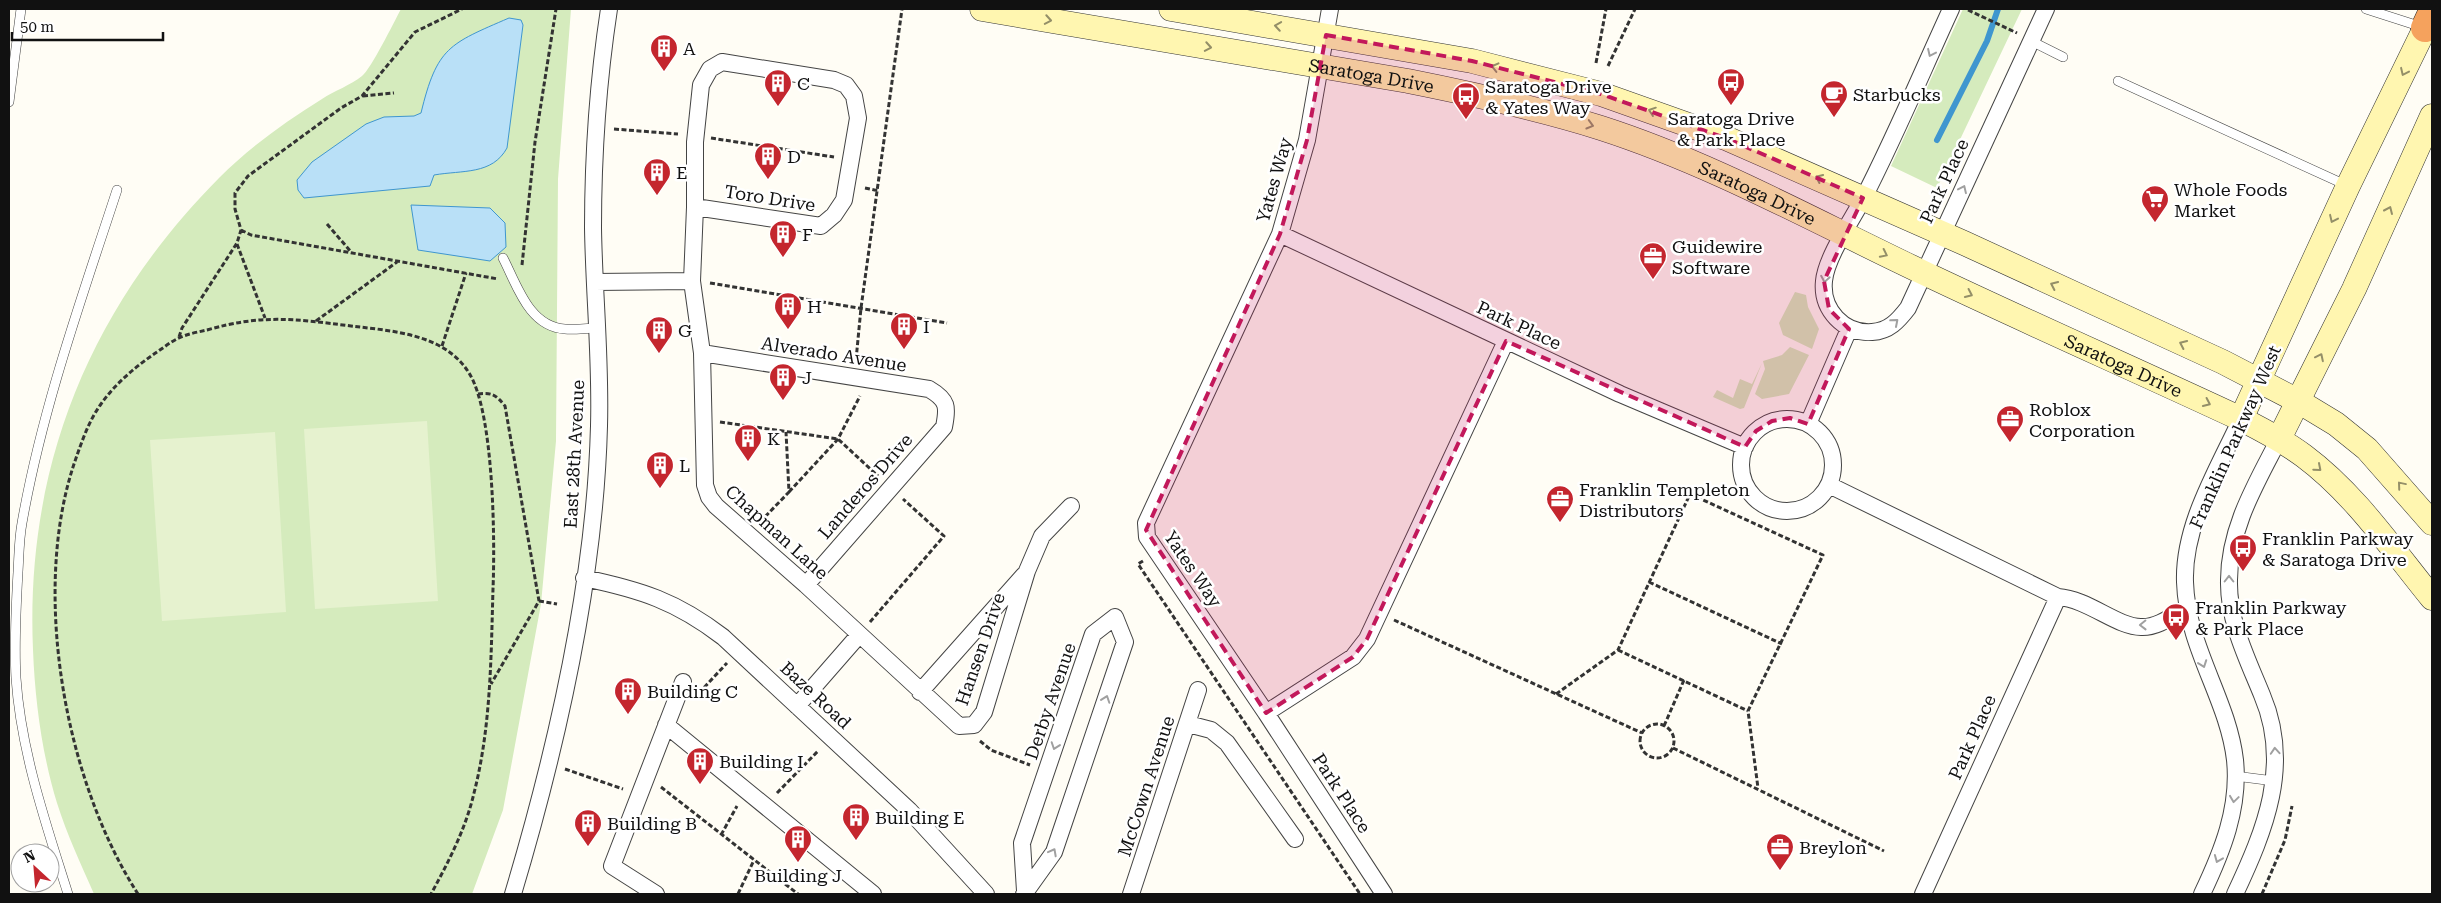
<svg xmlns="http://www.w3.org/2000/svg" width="2441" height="903" viewBox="0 0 2441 903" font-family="'Roboto Serif',serif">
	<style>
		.green { fill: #d5ebbd }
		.pitch { fill: #e6f2cf }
		.water { fill: #b9e0f7; stroke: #3f96cf }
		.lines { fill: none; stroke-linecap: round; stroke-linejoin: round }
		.stream { stroke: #3f96cf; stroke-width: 6 }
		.lane-casing { stroke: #444; stroke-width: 10 }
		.street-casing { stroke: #444; stroke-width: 18 }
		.secondary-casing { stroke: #333; stroke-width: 25 }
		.highway-casing { stroke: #222; stroke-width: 29 }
		.path { stroke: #333; stroke-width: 3; stroke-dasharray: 5 2.5; stroke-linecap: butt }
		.lane { stroke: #fff; stroke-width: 9 }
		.street { stroke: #fff; stroke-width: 16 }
		.secondary { stroke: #fff6b0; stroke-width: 24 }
		.highway { stroke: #f5a25d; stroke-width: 28 }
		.oneway { stroke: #948f68 }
		.oneway2 { stroke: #a0a0a0 }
		.marked { fill: #c2185b; fill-opacity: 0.2; stroke: #c2185b; stroke-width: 4; stroke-dasharray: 10 6; stroke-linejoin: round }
		.labels { text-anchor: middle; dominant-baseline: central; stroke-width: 5; stroke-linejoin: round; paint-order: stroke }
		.poi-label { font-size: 18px; fill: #111; stroke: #fff; text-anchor: start }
		.street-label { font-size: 18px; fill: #111; stroke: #fff }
	</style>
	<rect width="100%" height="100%" fill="#fffdf5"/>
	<!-- green -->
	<path class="green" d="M401 9H571L558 179 556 441 541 604 503 810 472 894H94C81 864 67 835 57 803 42 754 35 701 33 650 25 466 90 308 219 178 250 147 285 122 322 99 334 91 351 85 362 76 371 69 394 22 401 9Z
		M1963 9H2022L1937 188 1891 166Z
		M1795 292 1806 295 1808 307 1819 329 1812 349 1783 335 1779 323Z
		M1790 347 1809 355 1789 394 1762 399 1755 394 1765 369 1763 361 1782 355Z
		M1762 363 1744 408 1740 409 1713 397 1717 390 1733 398 1740 379 1752 384Z"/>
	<!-- pitch -->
	<path class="pitch" d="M427 421 438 601 315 609 304 429Z
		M275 432 286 612 162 621 150 440Z"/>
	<!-- water -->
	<path class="water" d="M509 18 521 20 523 25 507 148C492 175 463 170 434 175L430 186 304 198 298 190 297 180 312 162 366 124 384 117 414 116 421 113C437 47 449 44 509 18Z
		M411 205 490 208 505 223 506 247 490 261 418 250Z"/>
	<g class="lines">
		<!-- stream -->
		<path class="stream" d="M1937 140 1987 41 1998 9"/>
		<!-- lane casing -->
		<g class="lane-casing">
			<path id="lane" d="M2366 9 2422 27
				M2031 41 2063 57
				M2118 81 2348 186
				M9 102 21 9
				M503 258C517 285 529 327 565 329 575 330 586 328 597 328
				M2235 776 2274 781
				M68 894C46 824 21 752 16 678 14 643 16 607 18 572 19 556 19 539 22 523 42 409 81 300 117 190"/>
		</g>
		<!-- street casing -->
		<g class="street-casing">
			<path id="street" d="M1330 9 1307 140 1280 234 1146 523 1147 537 1266 713 1353 657 1367 639 1506 341
				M1951 9C1922 72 1895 137 1863 199 1851 221 1826 258 1824 281 1821 310 1844 334 1872 332 1889 331 1898 321 1908 308L2046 9
				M695 207 821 226 834 215 844 200 858 118 854 96 846 85 834 80 722 62 710 69 701 85 695 142V207L692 281 702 353 705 485 709 497 716 506 806 585 959 726 974 725 984 712 1027 571 1042 536 1071 506
				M1280 234 1620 394 1745 447
				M595 282 692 281
				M702 353 929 389C948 400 948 407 944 427L806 585
				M1741 465a46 46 0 1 1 92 0a46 46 0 1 1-92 0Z
				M1808 424 1849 329
				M1829 485 2058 597C2088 599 2117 627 2141 627 2157 628 2174 615 2187 608
				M584 578C641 590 676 601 723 637L909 810 986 894
				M920 692 1024 575
				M797 706 859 635
				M1266 713 1384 894
				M1188 724 1211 730 1227 743 1295 839
				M666 725 873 894
				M513 894C557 747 595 581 599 426 601 360 594 294 593 228 593 155 598 81 609 9
				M656 894 612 866 683 682
				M1024 894 1054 852 1125 642 1115 617 1093 634 1022 843 1025 891
				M1131 894 1198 690
				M1923 894 2058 597
				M2202 894C2222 852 2240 808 2235 760 2228 699 2187 648 2185 582 2183 525 2218 469 2241 419
				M2235 894C2265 830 2292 765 2262 695 2247 658 2228 621 2229 580 2229 528 2256 484 2279 439"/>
		</g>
		<!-- secondary casing -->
		<g class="secondary-casing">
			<g id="secondary">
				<path id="s1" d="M982 9 1408 81C1473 94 1538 108 1601 128 1713 164 1818 223 1924 273 2029 323 2136 370 2241 419 2263 430 2284 441 2304 456 2355 494 2392 549 2432 598"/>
				<path d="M1171 9 1472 61 1601 94 1728 139 1964 243 2223 362 2298 401 2336 424 2367 449 2432 523"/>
				<path d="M2241 419 2348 186 2425 28"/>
				<path d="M2279 439 2354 289 2432 116"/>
			</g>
		</g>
		<!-- highway casing -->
		<g class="highway-casing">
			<path id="highway" d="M2425 28 2432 13"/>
		</g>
		<!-- path -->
		<path class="path" d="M1968 10 2017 33
			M1596 63 1606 9
			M1608 66 1635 9
			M363 96 394 93
			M614 129 678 134
			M711 138 834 157
			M865 188 879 191
			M327 224 352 253
			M241 230 251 235 498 279
			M237 244 265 318
			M522 265 535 142 556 9
			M710 283 947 323
			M316 321 397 262
			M179 337 182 328 237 243 241 230 235 209V193L248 176 341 108 362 96 415 32 462 9
			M442 346 466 273
			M856 360 861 308 902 9
			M478 394C492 392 496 395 505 406L539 601 491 684
			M720 422 838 439 878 476
			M789 492 838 439 860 396
			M760 522 789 492 786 432
			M1143 561 1138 564 1360 894
			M1649 582 1782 644
			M539 601 557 604
			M1394 620 1642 733
			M870 622 944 536 903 499
			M1618 650 1748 711
			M699 693 727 663
			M1556 694 1618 650 1690 494 1823 555 1748 711 1758 788
			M1640 741a17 17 0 1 1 34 0a17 17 0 1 1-34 0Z
			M1664 726 1684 680
			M980 741 991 750 1030 765
			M1673 748 1884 851
			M565 769 623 789
			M661 787 798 894
			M777 793 818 751
			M721 835 737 806
			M138 894C65 781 31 593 74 464 81 444 88 422 101 404 115 384 134 368 154 354 162 349 170 342 179 338 187 334 198 332 207 330 262 314 295 319 351 326 393 331 445 334 469 373 494 412 495 541 493 589 491 657 491 727 474 793 466 828 448 863 431 894
			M738 894 754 860
			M2262 894 2285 840 2292 806"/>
		<!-- lane -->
		<use href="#lane" class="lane"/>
		<!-- street -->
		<use href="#street" class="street"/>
		<!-- secondary -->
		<use href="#secondary" class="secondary"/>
		<!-- highway -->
		<use href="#highway" class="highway"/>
	</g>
	<!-- one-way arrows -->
	<defs><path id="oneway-chevron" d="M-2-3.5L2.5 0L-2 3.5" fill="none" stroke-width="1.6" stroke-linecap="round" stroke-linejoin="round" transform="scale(1.25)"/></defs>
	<g class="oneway">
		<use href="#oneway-chevron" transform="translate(1048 20) rotate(10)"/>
		<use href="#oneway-chevron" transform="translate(1278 26) rotate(-171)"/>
		<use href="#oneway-chevron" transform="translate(1208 47) rotate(10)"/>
		<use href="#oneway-chevron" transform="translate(1495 67) rotate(-166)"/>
		<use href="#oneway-chevron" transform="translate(2404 72) rotate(115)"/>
		<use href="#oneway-chevron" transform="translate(1652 111) rotate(-161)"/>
		<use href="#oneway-chevron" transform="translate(1590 125) rotate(16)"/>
		<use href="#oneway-chevron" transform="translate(1819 178) rotate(-155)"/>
		<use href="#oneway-chevron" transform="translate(2389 210) rotate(-66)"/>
		<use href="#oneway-chevron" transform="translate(2333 219) rotate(115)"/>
		<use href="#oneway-chevron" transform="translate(1884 254) rotate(26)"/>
		<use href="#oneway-chevron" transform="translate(2054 285) rotate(-155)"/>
		<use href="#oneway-chevron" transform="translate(1969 294) rotate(25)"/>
		<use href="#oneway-chevron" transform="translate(2183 344) rotate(-155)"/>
		<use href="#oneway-chevron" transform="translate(2320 357) rotate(-64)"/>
		<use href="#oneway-chevron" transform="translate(2207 403) rotate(25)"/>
		<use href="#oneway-chevron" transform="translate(2318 468) rotate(41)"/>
		<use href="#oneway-chevron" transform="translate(2401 485) rotate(-130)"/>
	</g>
	<g class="oneway2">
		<use href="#oneway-chevron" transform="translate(1931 53) rotate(115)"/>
		<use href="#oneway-chevron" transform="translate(1963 189) rotate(-65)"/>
		<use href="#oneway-chevron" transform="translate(1825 279) rotate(100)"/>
		<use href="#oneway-chevron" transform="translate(1895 322) rotate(-41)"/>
		<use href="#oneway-chevron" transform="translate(2229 579) rotate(-90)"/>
		<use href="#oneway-chevron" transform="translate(2143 625) rotate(179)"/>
		<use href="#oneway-chevron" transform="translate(2203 664) rotate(70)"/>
		<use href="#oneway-chevron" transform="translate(1106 699) rotate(-71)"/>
		<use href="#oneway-chevron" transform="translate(1055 746) rotate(109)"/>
		<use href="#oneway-chevron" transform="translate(2275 751) rotate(-94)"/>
		<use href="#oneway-chevron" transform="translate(2234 799) rotate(98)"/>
		<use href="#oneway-chevron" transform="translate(1053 852) rotate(-62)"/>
		<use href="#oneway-chevron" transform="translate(2218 859) rotate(112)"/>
	</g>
	<!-- marked area -->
	<path class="marked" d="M1326 35 1472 61 1601 94 1728 139 1863 198 1824 281 1829 309 1849 329 1808 424 1790 418 1772 421 1756 431 1745 447 1506 341 1367 639 1353 657 1266 713 1146 530 1280 234 1307 140Z"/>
	<!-- icons -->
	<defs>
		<g id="building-pin" transform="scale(1.4375)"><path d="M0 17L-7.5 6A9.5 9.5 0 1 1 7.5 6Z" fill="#c4262e" stroke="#fff"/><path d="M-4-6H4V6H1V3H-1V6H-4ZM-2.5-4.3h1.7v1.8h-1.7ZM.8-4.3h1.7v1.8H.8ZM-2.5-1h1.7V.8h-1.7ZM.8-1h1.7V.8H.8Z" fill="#fff"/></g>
		<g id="bus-pin" transform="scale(1.4375)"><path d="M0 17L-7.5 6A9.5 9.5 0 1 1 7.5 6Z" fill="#c4262e" stroke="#fff"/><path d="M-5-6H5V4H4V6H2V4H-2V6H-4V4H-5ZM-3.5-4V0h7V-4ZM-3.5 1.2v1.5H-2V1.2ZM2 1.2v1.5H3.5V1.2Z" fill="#fff"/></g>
		<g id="cafe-pin" transform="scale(1.4375)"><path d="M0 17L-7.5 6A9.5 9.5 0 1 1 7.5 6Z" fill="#c4262e" stroke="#fff"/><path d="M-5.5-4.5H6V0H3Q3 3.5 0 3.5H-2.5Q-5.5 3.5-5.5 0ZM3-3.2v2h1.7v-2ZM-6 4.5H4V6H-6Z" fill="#fff"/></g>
		<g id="supermarket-pin" transform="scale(1.4375)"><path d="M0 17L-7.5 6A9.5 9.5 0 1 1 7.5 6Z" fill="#c4262e" stroke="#fff"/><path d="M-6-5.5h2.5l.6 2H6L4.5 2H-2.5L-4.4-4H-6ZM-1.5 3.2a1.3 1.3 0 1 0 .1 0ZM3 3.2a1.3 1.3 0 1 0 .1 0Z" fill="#fff"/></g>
		<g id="office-pin" transform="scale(1.4375)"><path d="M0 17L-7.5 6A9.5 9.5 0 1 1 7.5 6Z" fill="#c4262e" stroke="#fff"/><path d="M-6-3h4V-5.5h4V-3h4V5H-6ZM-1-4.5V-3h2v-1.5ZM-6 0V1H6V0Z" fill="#fff"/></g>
	</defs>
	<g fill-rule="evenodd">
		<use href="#building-pin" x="664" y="48"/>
		<use href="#bus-pin" x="1731" y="82"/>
		<use href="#building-pin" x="778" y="83"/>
		<use href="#cafe-pin" x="1834" y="94"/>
		<use href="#bus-pin" x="1466" y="96"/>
		<use href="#building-pin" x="768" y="156"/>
		<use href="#building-pin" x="657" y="172"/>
		<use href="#supermarket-pin" x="2155" y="199"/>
		<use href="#building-pin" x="783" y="234"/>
		<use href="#office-pin" x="1653" y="256"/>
		<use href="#building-pin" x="788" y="306"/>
		<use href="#building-pin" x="904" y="326"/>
		<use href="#building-pin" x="659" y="330"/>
		<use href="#building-pin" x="783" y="377"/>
		<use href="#office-pin" x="2010" y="419"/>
		<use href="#building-pin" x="748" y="438"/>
		<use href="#building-pin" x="660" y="465"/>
		<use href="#office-pin" x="1560" y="499"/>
		<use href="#bus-pin" x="2243" y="548"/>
		<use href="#bus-pin" x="2176" y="617"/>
		<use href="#building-pin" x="628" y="691"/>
		<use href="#building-pin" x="700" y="761"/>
		<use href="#building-pin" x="856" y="817"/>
		<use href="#building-pin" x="588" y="823"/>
		<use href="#building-pin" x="798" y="839"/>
		<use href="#office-pin" x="1780" y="847"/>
	</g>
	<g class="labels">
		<!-- poi labels -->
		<g class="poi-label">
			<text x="683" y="48">A</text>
			<text x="797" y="83">C</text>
			<text x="1485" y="86">Saratoga Drive<tspan x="1485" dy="21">&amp; Yates Way</tspan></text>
			<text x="1853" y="94">Starbucks</text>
			<text x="1731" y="118" text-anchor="middle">Saratoga Drive<tspan x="1731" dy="21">&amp; Park Place</tspan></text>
			<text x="787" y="156">D</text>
			<text x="676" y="172">E</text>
			<text x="2174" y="189">Whole Foods<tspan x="2174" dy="21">Market</tspan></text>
			<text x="802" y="234">F</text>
			<text x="1672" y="246">Guidewire<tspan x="1672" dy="21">Software</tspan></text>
			<text x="807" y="306">H</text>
			<text x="923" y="326">I</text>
			<text x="678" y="330">G</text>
			<text x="802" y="377">J</text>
			<text x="2029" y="409">Roblox<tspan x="2029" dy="21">Corporation</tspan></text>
			<text x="767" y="438">K</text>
			<text x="679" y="465">L</text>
			<text x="1579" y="489">Franklin Templeton<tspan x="1579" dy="21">Distributors</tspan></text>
			<text x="2262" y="538">Franklin Parkway<tspan x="2262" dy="21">&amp; Saratoga Drive</tspan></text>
			<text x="2195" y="607">Franklin Parkway<tspan x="2195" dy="21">&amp; Park Place</tspan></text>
			<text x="647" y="691">Building C</text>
			<text x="719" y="761">Building I</text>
			<text x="875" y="817">Building E</text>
			<text x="607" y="823">Building B</text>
			<text x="1799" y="847">Breylon</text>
			<text x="798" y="875" text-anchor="middle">Building J</text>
		</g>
		<!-- street labels -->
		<g class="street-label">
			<text stroke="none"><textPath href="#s1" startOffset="395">Saratoga Drive</textPath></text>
			<text transform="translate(1274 180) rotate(-74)">Yates Way</text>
			<text transform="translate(1944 181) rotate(-65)">Park Place</text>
			<text stroke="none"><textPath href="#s1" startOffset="800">Saratoga Drive</textPath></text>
			<text transform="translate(770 198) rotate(9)">Toro Drive</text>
			<text transform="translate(1519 325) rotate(25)">Park Place</text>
			<text transform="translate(834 354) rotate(9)">Alverado Avenue</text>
			<text stroke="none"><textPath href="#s1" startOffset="1205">Saratoga Drive</textPath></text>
			<text transform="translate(2235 437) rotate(-66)">Franklin Parkway West</text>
			<text transform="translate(574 454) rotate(-87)">East 28th Avenue</text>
			<text transform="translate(865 486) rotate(-49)">Landeros Drive</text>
			<text transform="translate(777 532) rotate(42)">Chapman Lane</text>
			<text transform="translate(1193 569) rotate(56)">Yates Way</text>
			<text transform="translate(980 649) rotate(-71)">Hansen Drive</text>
			<text transform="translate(816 695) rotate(43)">Baze Road</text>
			<text transform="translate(1050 701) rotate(-71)">Derby Avenue</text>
			<text transform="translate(1972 737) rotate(-66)">Park Place</text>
			<text transform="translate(1146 786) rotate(-72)">McCown Avenue</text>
			<text transform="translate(1342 793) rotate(57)">Park Place</text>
		</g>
	</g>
	<!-- border -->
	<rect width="2441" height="903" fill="none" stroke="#111111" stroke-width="20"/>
	<!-- north arrow -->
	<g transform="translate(35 868) rotate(334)"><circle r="24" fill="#ffffff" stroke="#a0a0a0"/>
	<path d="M0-4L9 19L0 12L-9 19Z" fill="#c4262e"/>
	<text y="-8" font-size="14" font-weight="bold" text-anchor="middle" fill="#111111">N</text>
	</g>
	<!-- scale -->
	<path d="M12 32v8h151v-8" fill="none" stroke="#111111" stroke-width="2.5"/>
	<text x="20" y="32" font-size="15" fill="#111111" stroke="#ffffff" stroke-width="4" paint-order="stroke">50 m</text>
</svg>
